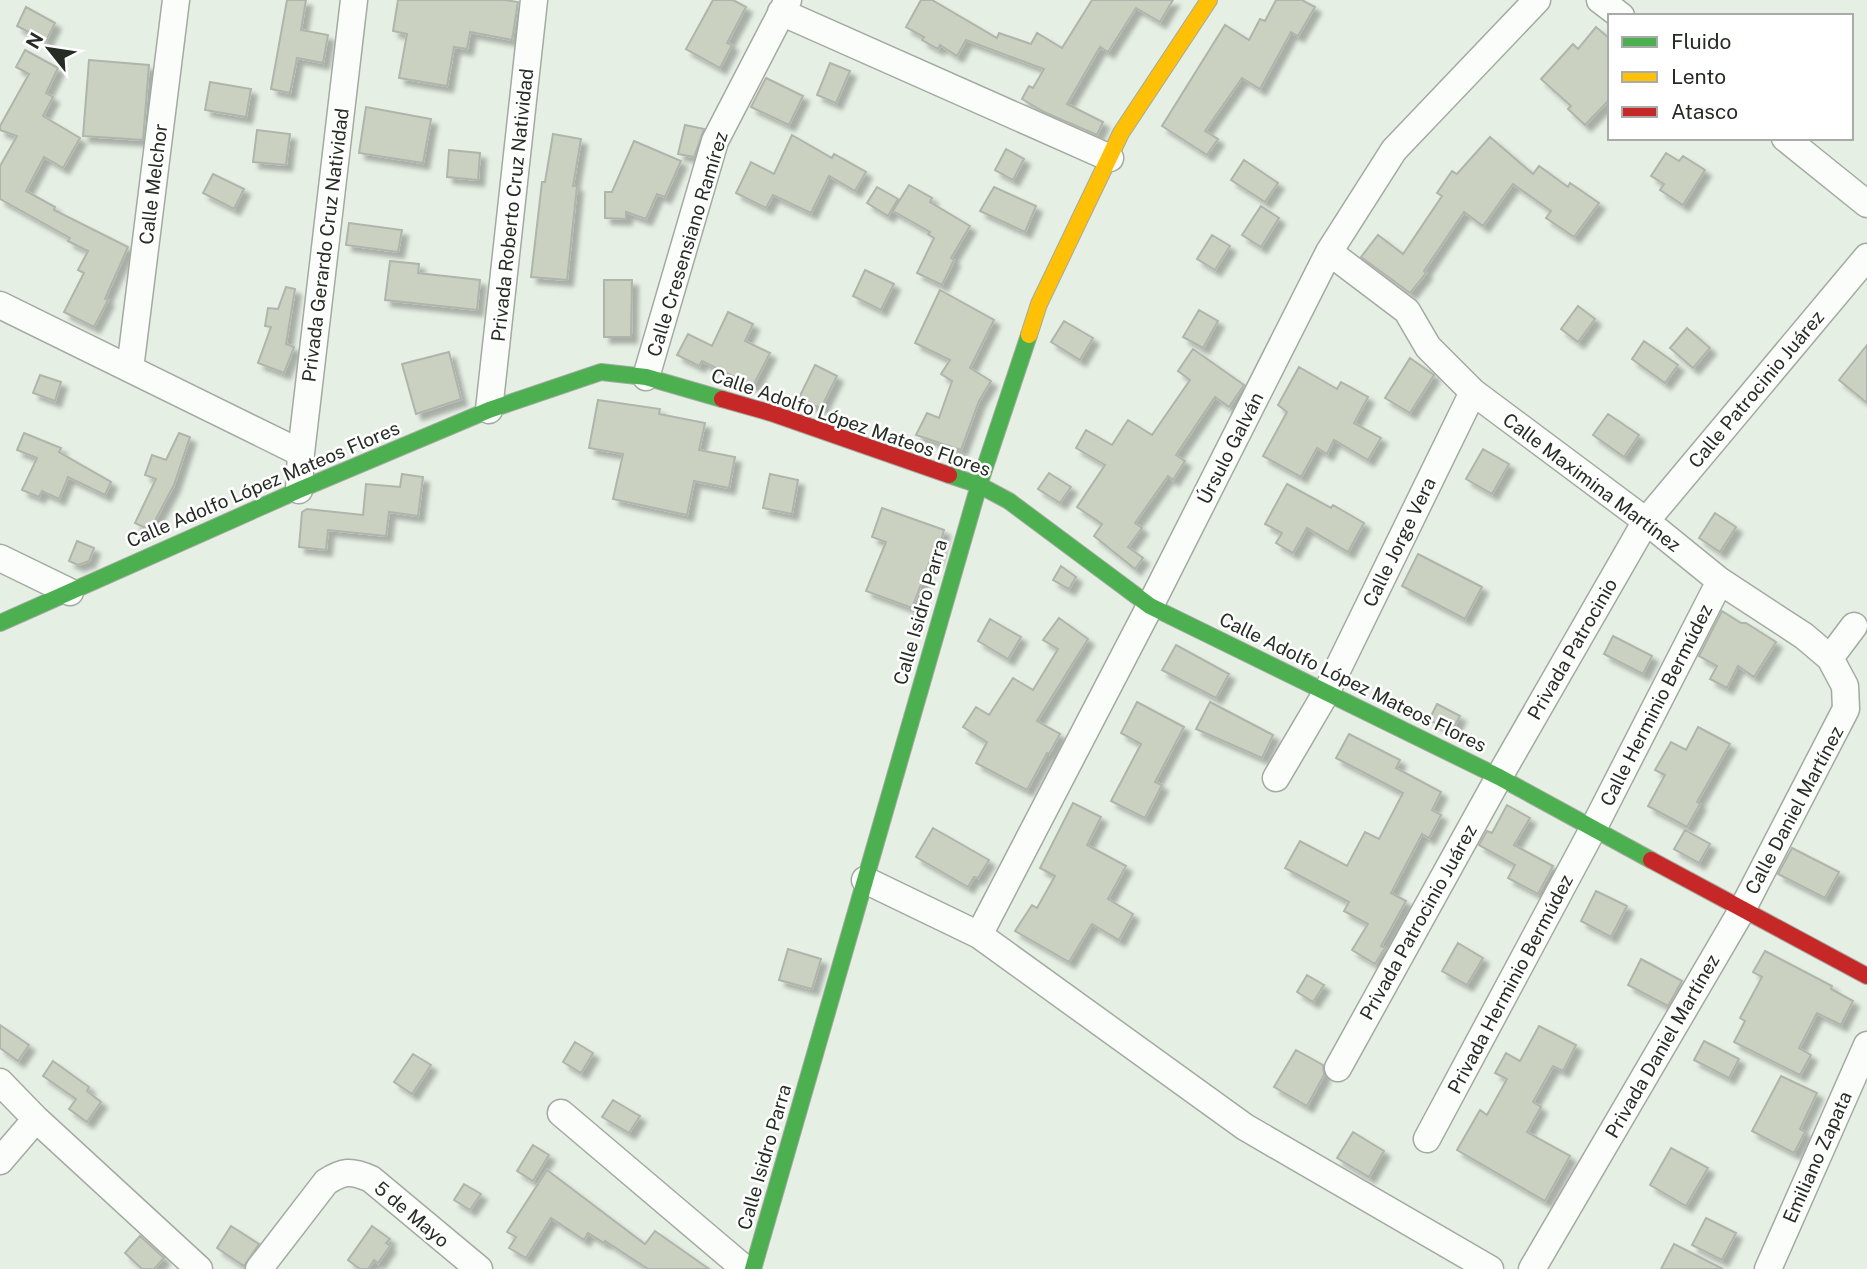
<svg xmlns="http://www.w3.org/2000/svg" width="1867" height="1269" viewBox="0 0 1867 1269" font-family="'Public Sans',sans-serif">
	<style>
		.building { fill: #cad1c1; stroke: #b0b5ac; stroke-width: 2; filter: url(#shadow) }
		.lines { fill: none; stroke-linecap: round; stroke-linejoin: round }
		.street-casing { stroke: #a3aaa1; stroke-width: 29 }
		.fast-casing { stroke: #a3aaa1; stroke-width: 18 }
		.slow-casing { stroke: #a3aaa1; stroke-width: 18 }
		.jam-casing { stroke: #a3aaa1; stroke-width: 18 }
		.street { stroke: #fbfdfb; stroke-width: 26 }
		.fast { stroke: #4caf50; stroke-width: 16 }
		.slow { stroke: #ffc107; stroke-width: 16 }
		.jam { stroke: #c62828; stroke-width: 16 }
		.labels { text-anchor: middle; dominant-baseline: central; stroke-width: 5; stroke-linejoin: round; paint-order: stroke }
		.street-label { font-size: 19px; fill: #262d25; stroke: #fff }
	</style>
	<defs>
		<filter id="shadow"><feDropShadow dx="6" dy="6" stdDeviation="2" flood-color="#0004"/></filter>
	</defs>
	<rect width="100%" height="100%" fill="#e6efe4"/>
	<!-- building -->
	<path class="building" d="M287 0H306L301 30 328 35 323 63 297 58 290 93 271 89Z
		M398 0H505L518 2 512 40 470 32 467 49 454 47 447 86 399 78 407 34 393 31Z
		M713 0H733L746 7 727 43 732 45 720 68 686 49Z
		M921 0H932L997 38 999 33 1031 44 1037 33 1062 48 1092 0H1173L1160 22 1136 8 1108 52 1100 47 1067 104 1103 122 1097 135 1044 112 1022 99 1029 86 1033 88 1044 69 966 40 957 56 940 45 938 49 922 40 924 37 906 27Z
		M1276 0H1302L1315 7 1298 36 1291 32 1260 89 1242 78 1205 131 1218 139 1207 155 1162 126 1225 25 1249 40 1260 19 1265 21Z
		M26 7 55 23 46 41 17 26Z
		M1596 27 1610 39V99L1585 125 1568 109 1571 106 1541 79 1573 44 1578 49Z
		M25 50 58 68 46 93 53 97 43 116 80 138 63 168 44 157 26 191 55 207 54 210 128 247 105 299 108 300 94 327 64 312 84 273 78 270 88 251 68 241 70 238 0 199V166L17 136 0 130V126L29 74 16 67Z
		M89 60 149 65 143 140 83 136Z
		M830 63 850 71 836 103 817 95Z
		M766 78 803 96 789 125 751 107Z
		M210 82 251 89 246 117 205 110Z
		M366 107 431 119 423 163 359 153Z
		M685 125 704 129 694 157 678 154Z
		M257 130 290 134 286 165 253 162Z
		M553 134 581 139 573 186H577L567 280 531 277 542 182H545Z
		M792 135 832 158 834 154 866 172 855 191 829 176 811 213 773 195 766 208 736 193 751 162 774 174Z
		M1490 137 1533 174 1539 166 1568 187 1570 183 1599 203 1574 237 1546 218 1551 211 1513 184 1483 226 1464 212 1424 271 1426 273 1410 293 1361 257 1378 235 1403 254 1442 196 1437 193 1452 171 1457 174Z
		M634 141 681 161 665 197 657 194 646 219 626 212V219L605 218V192H612Z
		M1006 149 1024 159 1013 180 995 170Z
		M449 150 480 153 478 180 447 177Z
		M1666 153 1679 161 1683 156 1705 170 1683 205 1660 190 1664 184 1651 176Z
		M1244 160 1278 183 1265 202 1231 180Z
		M213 174 244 189 234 209 203 193Z
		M909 185 932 198 930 202 970 226 951 258 954 260 942 285 917 273 934 238 928 234 930 232 893 211Z
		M877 187 898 199 888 216 867 203Z
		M994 187 1036 206 1025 232 980 211Z
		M1261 206 1279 218 1261 247 1242 235Z
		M349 223 402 230 398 252 346 245Z
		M1212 235 1230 246 1215 270 1197 259Z
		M390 261 419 264 418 273 480 280 477 310 385 300Z
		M865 270 894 284 881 310 853 296Z
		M604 280H632L631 337H604Z
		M286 287 295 289 286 344 294 347 284 373 258 363 271 327 265 326 268 308 278 309Z
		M940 290 994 320 970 368 991 381 979 401 961 450 916 435 927 413 939 418 952 381 941 374 950 360 915 343Z
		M1578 306 1595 319 1578 342 1561 329Z
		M1199 310 1218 321 1203 348 1183 337Z
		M728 312 753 324 745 341 770 353 753 386 702 361 699 366 677 355 688 334 712 346Z
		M1064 321 1093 338 1080 360 1051 342Z
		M1687 328 1710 348 1693 368 1670 348Z
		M1644 341 1678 365 1665 383 1632 359Z
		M1867 345V403L1839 380Z
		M1193 349 1244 385 1229 407 1215 397 1176 455 1185 461 1173 480 1168 476 1135 523 1142 528 1128 547 1143 558 1135 569 1094 536 1102 524 1077 507 1105 465 1076 448 1086 430 1112 445 1128 420 1152 435 1190 380 1178 371Z
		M449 352 461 399 416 414 402 364Z
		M1410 358 1434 375 1410 413 1385 398Z
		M815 365 837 376 821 408 798 400Z
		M1299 367 1337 389 1341 382 1368 397 1354 423 1381 438 1368 460 1334 440 1327 454 1317 448 1301 477 1263 456 1287 412 1278 405Z
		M40 375 61 382 55 401 33 393Z
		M598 400 660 409 659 414 705 423 699 450 735 457 729 488 694 481 687 515 613 499 623 454 589 448Z
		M1608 414 1639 435 1624 457 1593 435Z
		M24 433 61 448 59 452 111 482 105 495 68 477 59 499 42 491 39 497 22 490 37 458 17 450Z
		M179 433 190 437 174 485 150 530 135 523 156 479 145 475 152 455 166 460Z
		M1483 449 1509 464 1492 494 1466 479Z
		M1049 473 1071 487 1060 503 1038 489Z
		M402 474 423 477 418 516 389 512 386 536 328 530 326 550 299 547 302 512 307 509 363 515 366 484 400 487Z
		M770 474 798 480 792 514 763 508Z
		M1287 484 1331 508 1333 505 1364 523 1348 552 1307 528 1293 553 1276 543 1282 533 1265 524Z
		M882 508 944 530 936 560 931 558 912 608 866 591 886 542 872 537Z
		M1715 513 1736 527 1720 552 1699 538Z
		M77 541 94 548 89 561 78 565 69 561Z
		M1418 554 1482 587 1465 619 1402 586Z
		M1061 566 1076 577 1069 589 1053 580Z
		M1722 611 1741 623H1746L1776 642 1754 677 1738 666 1727 688 1710 679 1717 666 1699 656Z
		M1059 618 1088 639 1037 721 1060 734 1049 754 1047 753 1027 790 976 763 987 742 963 727 976 707 989 715 1013 678 1033 690 1058 649 1043 640Z
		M990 619 1021 637 1008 659 978 641Z
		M1613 636 1652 656 1643 674 1604 654Z
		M1176 645 1229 674 1216 698 1162 670Z
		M1137 702 1184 727 1155 782 1162 785 1145 818 1111 801 1141 744 1121 733Z
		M1210 702 1273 735 1262 758 1196 729Z
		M1437 704 1460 716 1452 731 1429 720Z
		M1698 727 1730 744 1697 802 1700 804 1687 827 1648 806 1665 775 1655 770 1671 742 1686 750Z
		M1349 734 1400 760 1396 768 1441 792 1432 810 1441 815 1429 838 1422 834 1391 893 1406 901 1381 946 1385 948 1375 964 1352 950 1368 924 1344 911 1349 902 1285 868 1300 841 1347 866 1365 832 1379 839 1403 793 1336 758Z
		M1073 803 1101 817 1087 845 1126 866 1108 899 1133 914 1119 940 1092 924 1069 962 1015 931 1032 905 1037 908 1055 876 1040 868Z
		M1507 805 1530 818 1514 845 1553 866 1538 894 1508 878 1515 865 1479 845 1487 831 1492 833Z
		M933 828 989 860 978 878 974 877 968 887 916 857Z
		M1685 830 1710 844 1699 863 1674 849Z
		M1792 848 1839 872 1825 898 1778 874Z
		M1596 891 1627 906 1611 937 1581 921Z
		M1458 943 1483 958 1467 985 1442 971Z
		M788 949 821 959 812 989 779 980Z
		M1765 951 1832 986 1831 989 1853 1001 1841 1025 1817 1013 1799 1048 1811 1055 1800 1075 1734 1042 1745 1021 1740 1018 1762 977 1753 972Z
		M1641 959 1682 981 1668 1006 1628 985Z
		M1307 975 1324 985 1313 1002 1297 992Z
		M0 1025 29 1045 18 1061 0 1048Z
		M1539 1026 1576 1045 1563 1071 1553 1066 1533 1102 1541 1107 1527 1132 1570 1156 1545 1201 1457 1150 1480 1110 1487 1115 1507 1079 1495 1073 1506 1053 1520 1061Z
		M1704 1041 1739 1059 1729 1078 1694 1060Z
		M575 1042 593 1053 581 1073 563 1062Z
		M1296 1050 1323 1065 1324 1075 1307 1106 1274 1087Z
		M413 1054 431 1065 412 1094 394 1082Z
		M53 1061 89 1087 87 1091 101 1102 87 1122 69 1109 76 1099 43 1076Z
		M1781 1076 1817 1093 1800 1129 1805 1132 1794 1153 1752 1131Z
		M613 1100 640 1116 629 1133 602 1117Z
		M1353 1132 1384 1151 1369 1177 1337 1158Z
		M533 1145 549 1155 533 1181 517 1171Z
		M1671 1148 1708 1168 1686 1206 1650 1185Z
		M547 1170 645 1244 655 1231 709 1269H648L605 1241 604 1243 588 1233 584 1240 551 1218 526 1258 509 1248 516 1237 507 1232Z
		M464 1184 481 1194 470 1210 454 1200Z
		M1706 1218 1736 1233 1722 1260 1692 1245Z
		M231 1226 259 1244 244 1266 217 1248Z
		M372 1226 390 1239 386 1243 390 1246 378 1263 374 1260 368 1269H360L348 1260Z
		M140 1236 164 1258 154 1269H142L125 1253Z
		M1674 1244 1723 1269H1661Z"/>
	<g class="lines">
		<!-- street casing -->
		<g class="street-casing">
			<path id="street" d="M1600 0 1621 16
				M781 12 1110 158
				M1785 138 1867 204
				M1329 252 1407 311 1428 347 1473 392 1646 521 1720 581 1804 636 1830 658 1845 686 1846 709 1742 910 1532 1269
				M0 305 301 453
				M130 369 176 0
				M646 377 715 141 788 0
				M489 410 534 0
				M299 490 301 453 354 0
				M0 558 70 592
				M1830 658 1854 626
				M1276 778 1326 693 1473 392
				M865 880 979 935 1245 1127 1490 1269
				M979 935 1150 606 1329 252 1394 150 1537 0
				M1338 1068 1499 777 1646 521 1867 257
				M0 1082 36 1119 199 1269
				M561 1113 745 1269
				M1427 1139 1593 829 1720 581
				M0 1161 36 1119
				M259 1269 326 1182C343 1171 351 1170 371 1179L479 1269
				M1768 1269 1867 1045"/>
		</g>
		<!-- fast casing -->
		<g class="fast-casing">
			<path id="fast" d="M949 475 979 485 1009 501 1150 606 1499 777 1651 860
				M0 623 299 490 489 410 601 372 646 377 722 399
				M753 1269 979 485 1029 335"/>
		</g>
		<!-- slow casing -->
		<g class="slow-casing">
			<path id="slow" d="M1029 335 1039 304 1121 133 1209 0"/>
		</g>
		<!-- jam casing -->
		<g class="jam-casing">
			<path id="jam" d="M722 399 771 413 949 475
				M1651 860 1867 976"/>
		</g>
		<!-- street -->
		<use href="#street" class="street"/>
		<!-- fast -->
		<use href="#fast" class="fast"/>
		<!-- slow -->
		<use href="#slow" class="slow"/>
		<!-- jam -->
		<use href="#jam" class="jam"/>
	</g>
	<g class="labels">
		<!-- street labels -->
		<g class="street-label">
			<text transform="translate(153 184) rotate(-83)">Calle Melchor</text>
			<text transform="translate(512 205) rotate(-84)">Privada Roberto Cruz Natividad</text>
			<text transform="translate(687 244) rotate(-73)">Calle Cresensiano Ramírez</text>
			<text transform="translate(325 245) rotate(-83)">Privada Gerardo Cruz Natividad</text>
			<text transform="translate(1756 389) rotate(-50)">Calle Patrocinio Juárez</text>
			<text transform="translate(851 422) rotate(19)">Calle Adolfo López Mateos Flores</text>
			<text transform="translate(1230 448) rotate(-63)">Úrsulo Galván</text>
			<text transform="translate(1592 482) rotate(37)">Calle Maximina Martínez</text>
			<text transform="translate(263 484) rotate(-23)">Calle Adolfo López Mateos Flores</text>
			<text transform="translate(1399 542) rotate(-64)">Calle Jorge Vera</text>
			<text transform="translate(920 612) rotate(-74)">Calle Isidro Parra</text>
			<text transform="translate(1572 649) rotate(-60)">Privada Patrocinio</text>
			<text transform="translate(1353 682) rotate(26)">Calle Adolfo López Mateos Flores</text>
			<text transform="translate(1656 705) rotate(-63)">Calle Herminio Bermúdez</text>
			<text transform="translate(1794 810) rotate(-62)">Calle Daniel Martínez</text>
			<text transform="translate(1418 922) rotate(-61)">Privada Patrocinio Juárez</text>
			<text transform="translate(1510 984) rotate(-62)">Privada Herminio Bermúdez</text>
			<text transform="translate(1662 1046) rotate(-60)">Privada Daniel Martínez</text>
			<text transform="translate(764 1157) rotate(-74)">Calle Isidro Parra</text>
			<text transform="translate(1817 1157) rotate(-66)">Emiliano Zapata</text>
			<text transform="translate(412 1214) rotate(40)">5 de Mayo</text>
		</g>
	</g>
	<!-- legend -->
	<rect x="1608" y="14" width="245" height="126" fill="#ffffff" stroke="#a8aba8" stroke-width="2"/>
	<rect x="1622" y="37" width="35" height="10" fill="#4caf50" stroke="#a8aba8" stroke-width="2"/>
	<text x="1671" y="49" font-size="21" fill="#262d25">Fluido</text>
	<rect x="1622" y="72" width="35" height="10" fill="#ffc107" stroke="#a8aba8" stroke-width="2"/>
	<text x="1671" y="84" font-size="21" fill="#262d25">Lento</text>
	<rect x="1622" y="107" width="35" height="10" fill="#c62828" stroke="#a8aba8" stroke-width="2"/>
	<text x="1671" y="119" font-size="21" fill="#262d25">Atasco</text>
	<!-- north arrow -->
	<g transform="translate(49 49) rotate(300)" stroke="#ffffff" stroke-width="5" paint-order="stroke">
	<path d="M0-5L12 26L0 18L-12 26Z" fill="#262d25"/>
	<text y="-10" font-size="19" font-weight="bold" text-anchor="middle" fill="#262d25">N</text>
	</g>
</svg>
